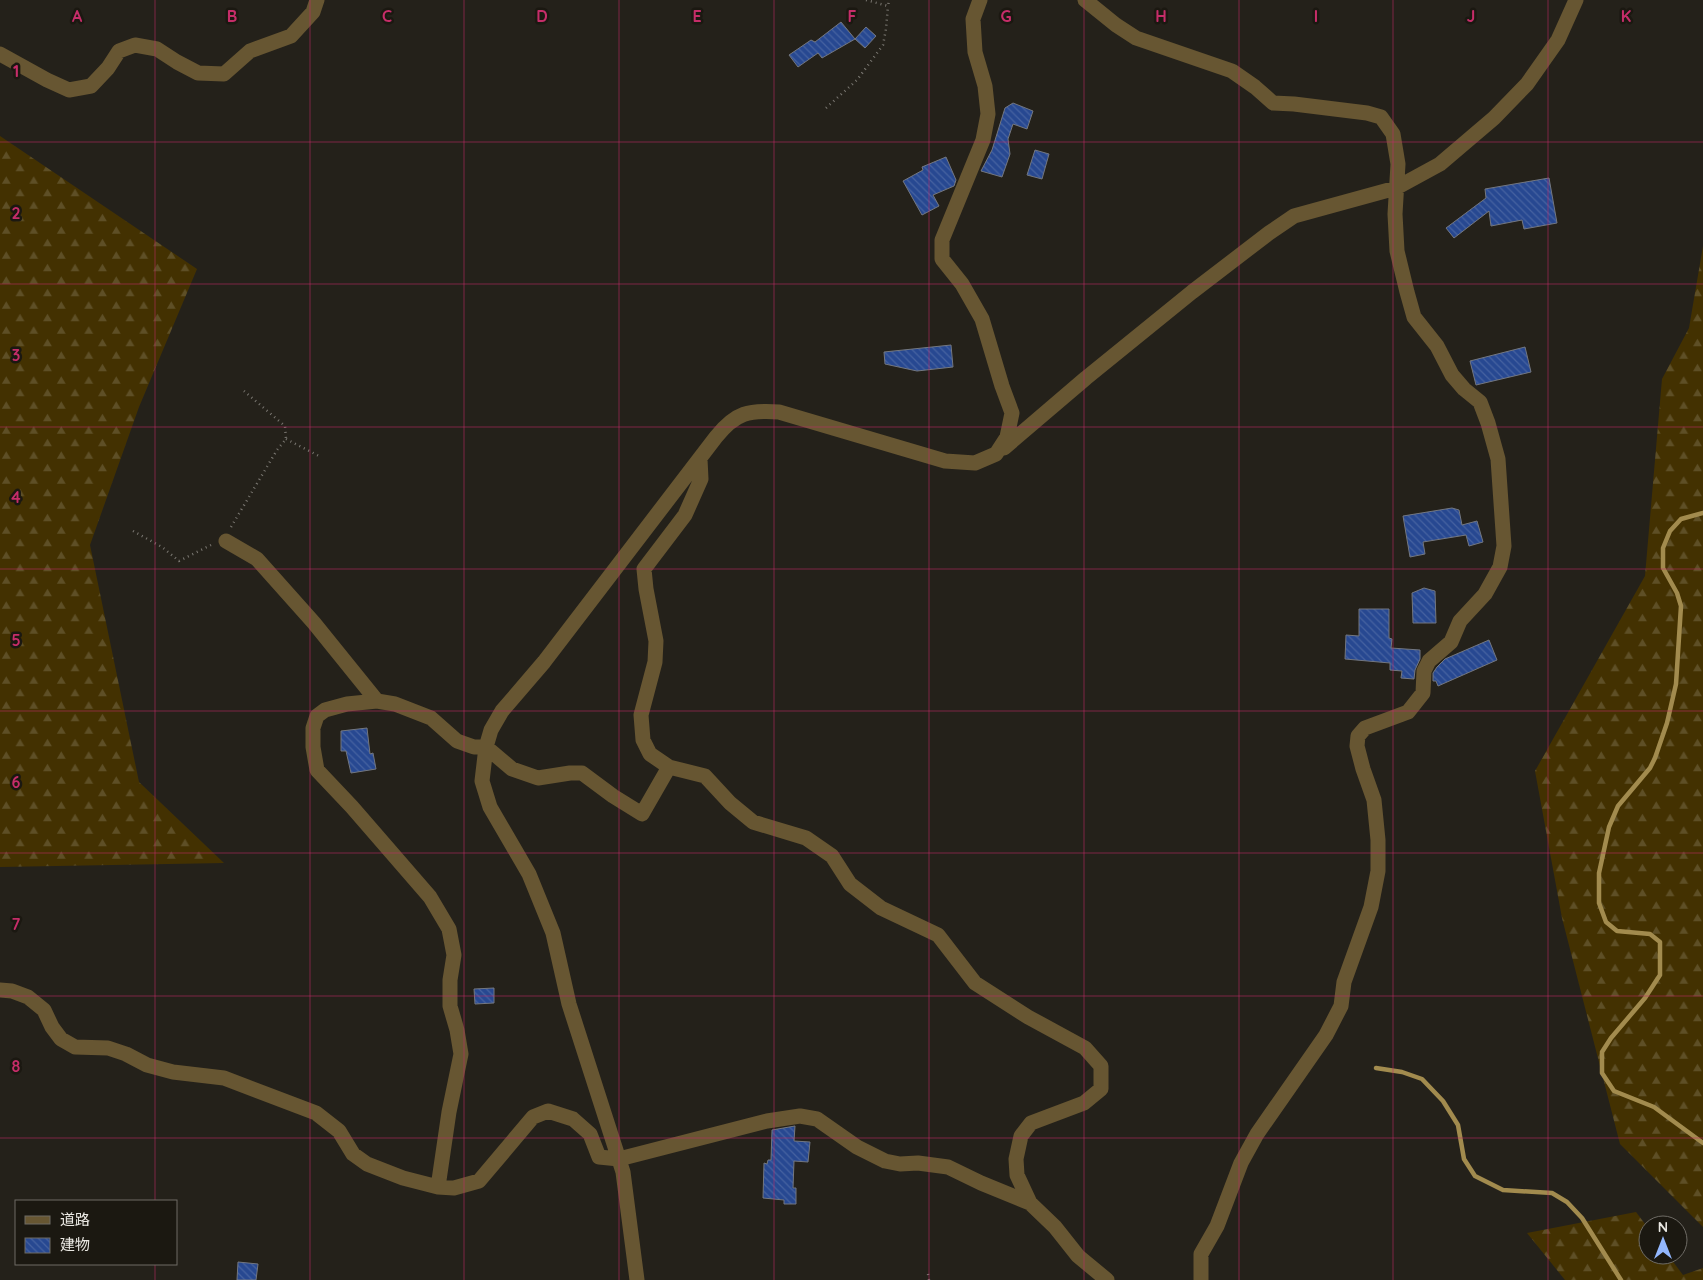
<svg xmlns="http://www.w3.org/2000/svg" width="1703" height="1280" viewBox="0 0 1703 1280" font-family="Quicksand,'Noto Sans JP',sans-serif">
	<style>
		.forest { fill: url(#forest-firs) }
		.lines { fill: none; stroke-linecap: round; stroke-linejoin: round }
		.stream { stroke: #a28b4e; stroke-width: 4.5 }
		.building { fill: url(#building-back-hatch); stroke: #737780 }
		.path { stroke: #7b7872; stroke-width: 2.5; stroke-dasharray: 1 4; stroke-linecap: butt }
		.street { stroke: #675632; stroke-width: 15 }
		.grid { fill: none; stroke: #c62d69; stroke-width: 1; stroke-opacity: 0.55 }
		.grid-label { font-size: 16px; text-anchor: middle; font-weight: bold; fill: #c62d69; stroke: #1b1811; stroke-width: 5; stroke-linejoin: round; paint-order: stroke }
	</style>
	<defs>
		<pattern id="forest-firs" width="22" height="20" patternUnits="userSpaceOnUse" patternTransform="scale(1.25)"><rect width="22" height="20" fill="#433101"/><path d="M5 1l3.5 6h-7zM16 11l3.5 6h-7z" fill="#5e4f26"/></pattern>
		<pattern id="building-back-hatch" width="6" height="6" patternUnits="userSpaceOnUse" patternTransform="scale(1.25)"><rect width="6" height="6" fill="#274891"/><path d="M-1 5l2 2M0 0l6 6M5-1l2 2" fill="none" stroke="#4662a0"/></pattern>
	</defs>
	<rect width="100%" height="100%" fill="#24211a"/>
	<!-- forest -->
	<path class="forest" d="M0 136 197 269 139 407 90 545 139 782 224 863 0 867Z
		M1703 246V1227L1620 1144 1562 918 1535 771 1645 576 1662 379 1689 328Z
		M1636 1212 1648 1228V1255H1668L1683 1275 1703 1268V1280H1565L1527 1233Z"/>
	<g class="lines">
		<!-- stream -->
		<path class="stream" d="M1703 513 1681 519 1670 531 1663 548V568L1677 593 1681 606 1676 684 1667 723 1655 758 1650 768 1618 806 1609 827 1599 873V903L1606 922 1617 931 1650 934 1660 942V975L1645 998 1611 1038 1602 1052V1073L1614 1091 1654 1107 1703 1143
			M1376 1068 1402 1072 1422 1079 1443 1101 1458 1125 1464 1159 1475 1176 1503 1190 1552 1193 1567 1202 1582 1218 1621 1280"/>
	</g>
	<!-- building -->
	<path class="building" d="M841 22 855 39 822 58 818 53 798 67 789 55 811 40 815 42Z
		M866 27 876 36 865 48 855 39Z
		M1013 103 1033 111 1027 129 1013 124 1008 139 1010 154 1002 177 981 171 992 150 1005 108Z
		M1035 150 1049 154 1042 179 1027 175Z
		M946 157 956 180 954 186 933 195 939 206 922 215 903 181 923 170 922 167Z
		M1549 178 1557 223 1524 229 1522 220 1491 226 1489 211 1454 238 1446 228 1486 198 1485 189Z
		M951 345 953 367 917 371 885 364 884 352Z
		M1525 347 1531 372 1476 385 1470 361Z
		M1452 508 1459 510 1462 525 1477 521 1483 542 1469 546 1466 535 1423 542 1425 554 1410 557 1403 516Z
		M1424 588 1435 591 1436 623H1413L1412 593Z
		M1359 609H1389V638L1392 639 1391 648 1420 650V659L1415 670 1414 679 1401 678 1402 671 1390 670V663L1345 659 1346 635 1359 636Z
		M1489 640 1497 660 1438 686 1436 681H1433V673L1437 667 1445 659Z
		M367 728 370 754 373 753 376 769 351 773 346 751H341V731Z
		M494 988V1003L475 1004 474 989Z
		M795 1126 794 1141 810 1142 808 1162 794 1161 793 1188H796V1204H784V1200L763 1198 764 1163 767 1164 768 1160H771L772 1130Z
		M238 1262 258 1264 256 1280H237Z"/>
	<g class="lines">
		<!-- path -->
		<path class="path" d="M866 0 888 6 889 0
			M826 108 857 80 883 45 886 29 888 6
			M286 439 319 456
			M231 527 277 450 286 439 285 426 244 391
			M133 531 162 547 179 561 211 545
			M928 1274 929 1280"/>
		<!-- street -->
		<path class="street" d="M1085 0 1116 25 1136 38 1232 71 1255 87 1273 103 1294 104 1367 113 1381 117 1393 134 1398 164 1395 214 1397 251 1407 292 1414 317 1437 346 1452 375 1464 389 1480 402 1488 423 1498 459 1504 546 1500 567 1485 594 1460 621 1451 642 1429 661 1424 671 1423 693 1408 712 1365 728 1358 736 1357 746 1363 769 1374 800 1378 840V871L1371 907 1344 982 1341 1006 1326 1035 1257 1134 1241 1163 1217 1226 1201 1254V1280
			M0 54 47 80 69 90 91 86 108 68 119 51 135 45 157 49 177 62 198 73 224 74 250 51 291 36 313 12 317 0
			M1004 448 1086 378 1192 292 1269 233 1294 216 1396 188 1440 164 1494 118 1527 84 1558 40 1576 0
			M700 459 701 479 685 515 644 569 646 589 656 641 655 662 641 715 643 740 650 754 669 767 705 776 730 803 753 822 806 838 832 856 850 884 881 908 938 935 975 983 1028 1017 1085 1048 1101 1066V1089L1084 1103 1031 1123 1021 1136 1016 1159 1017 1175 1030 1203 1055 1227 1078 1256 1107 1280
			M226 541 257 559 314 623 377 701
			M0 990 12 991 28 997 44 1010 52 1027 61 1039 75 1047 108 1048 126 1054 147 1065 173 1072 224 1078 316 1113 339 1131 353 1154 367 1164 403 1178 438 1187 454 1188 479 1181 533 1117 548 1111 573 1119 590 1134 599 1157 619 1159 767 1121 800 1116 817 1119 857 1147 885 1161 900 1164 918 1163 948 1167 981 1183 1030 1203
			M438 1187 449 1112 461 1054 457 1030 450 1006V980L454 955 449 929 430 897 352 807 317 770 313 747V728L317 716 325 710 347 704 377 701 395 704 431 718 457 741 474 747H486L512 769 538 778 570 773H582L613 796 642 814 669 767
			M637 1280 623 1172 569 1004 553 933 529 874 490 807 482 781 486 747 491 730 502 711 544 662 716 437C736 412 749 410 779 412L945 461 975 463 996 454 1007 437 1012 413 1002 386 982 319 962 284 942 259V240L983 140 988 114 985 86 975 52 973 19 980 0"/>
	</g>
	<!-- grid -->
	<path class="grid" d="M155 0V1201M310 0V1280M464 0V1280M619 0V1280M774 0V1280M929 0V1280M1084 0V1280M1239 0V1280M1393 0V1280M1548 0V1280M0 142H1703M0 284H1703M0 427H1703M0 569H1703M0 711H1703M0 853H1703M0 996H1703M0 1138H1703M155 1264V1280"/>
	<g class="grid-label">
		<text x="77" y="22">A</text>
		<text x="232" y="22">B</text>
		<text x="387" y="22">C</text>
		<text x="542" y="22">D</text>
		<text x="697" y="22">E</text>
		<text x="852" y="22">F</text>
		<text x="1006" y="22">G</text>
		<text x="1161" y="22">H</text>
		<text x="1316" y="22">I</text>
		<text x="1471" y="22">J</text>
		<text x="1626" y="22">K</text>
		<text x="16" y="77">1</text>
		<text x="16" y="219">2</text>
		<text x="16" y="361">3</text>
		<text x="16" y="503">4</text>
		<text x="16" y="646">5</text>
		<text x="16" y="788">6</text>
		<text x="16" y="930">7</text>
		<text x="16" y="1072">8</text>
	</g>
	<!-- legend -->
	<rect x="15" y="1200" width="162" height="65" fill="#1b1811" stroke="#6e6b65"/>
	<rect x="25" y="1216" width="25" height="8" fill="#675632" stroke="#6e6b65"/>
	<text x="60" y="1225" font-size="15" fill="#eae8e3">道路</text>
	<rect x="25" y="1238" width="25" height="15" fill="url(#building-back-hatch)" stroke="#6e6b65"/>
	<text x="60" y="1250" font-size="15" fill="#eae8e3">建物</text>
	<!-- north arrow -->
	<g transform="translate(1663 1240)"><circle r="24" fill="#1b1811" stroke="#6e6b65"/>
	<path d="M0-4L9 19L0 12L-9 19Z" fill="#93b7fd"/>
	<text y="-8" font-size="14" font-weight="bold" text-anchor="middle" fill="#eae8e3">N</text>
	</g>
</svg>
